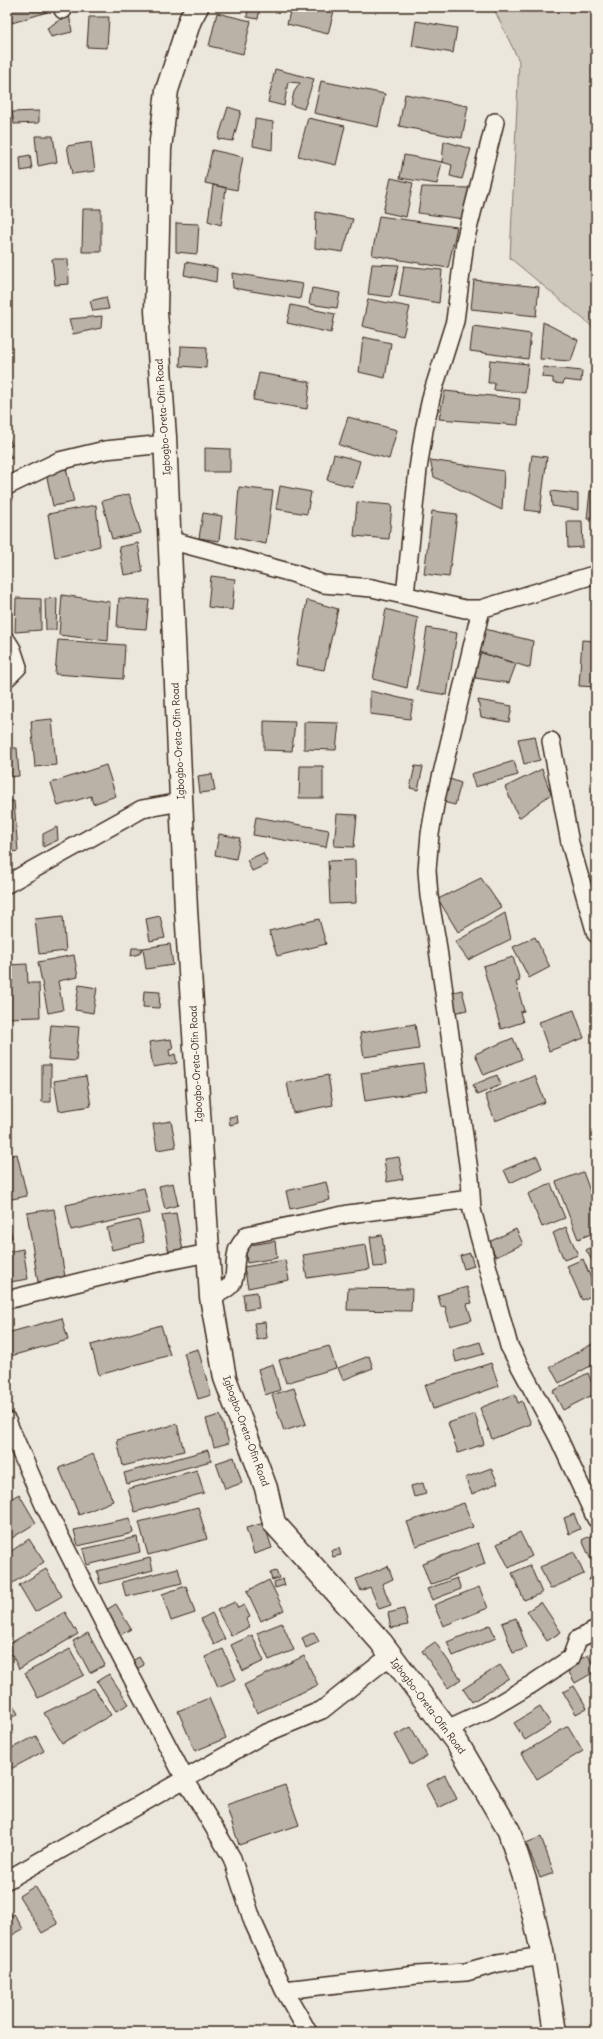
<svg xmlns="http://www.w3.org/2000/svg" width="603" height="2039" viewBox="0 0 603 2039" font-family="Delius,sans-serif">
	<style>
		.green { fill: #cec8bc; stroke: #84796d }
		.building { fill: #bab2a7; stroke: #3b2a1e }
		.lines { fill: none; stroke-linecap: round; stroke-linejoin: round }
		.street-casing { stroke: #3b2a1e; stroke-width: 20 }
		.secondary-casing { stroke: #3b2a1e; stroke-width: 25 }
		.street { stroke: #f7f3e8; stroke-width: 17 }
		.secondary { stroke: #f7f3e8; stroke-width: 22 }
		.labels { text-anchor: middle; dominant-baseline: central; stroke-width: 3.5; stroke-linejoin: round; paint-order: stroke }
		.street-label { font-size: 10px; fill: #3b2a1e; stroke: #f7f3e8 }
	</style>
	<rect width="100%" height="100%" fill="#ece7dc"/>
	<filter id="ink" filterUnits="userSpaceOnUse"><feTurbulence type="fractalNoise" baseFrequency=".025" numOctaves="2"/><feDisplacementMap in="SourceGraphic" scale="8" xChannelSelector="R" yChannelSelector="G"/><feConvolveMatrix kernelMatrix="1 2 1 2 8 2 1 2 1" color-interpolation-filters="sRGB"/></filter>
	<g filter="url(#ink)">
		<!-- green -->
		<path class="green" d="M493 7H596V337L594 328 510 258 519 61Z"/>
		<!-- building -->
		<path class="building" d="M7 7H45L47 12 12 23Z
			M92 7H112L111 10Z
			M248 7H260L258 19 247 17Z
			M291 7H335L328 34 287 24Z
			M217 13 251 21 243 54 209 46Z
			M69 14 72 32 51 37 47 28Z
			M89 17H109L107 48 87 47Z
			M416 21 457 28 453 53 412 46Z
			M275 69 314 79 304 109 291 105 294 92 300 83 288 82 284 106 268 102Z
			M321 81 385 94 378 127 314 113Z
			M405 94 468 106 462 138 399 126Z
			M228 107 241 111 233 141 218 139Z
			M39 111V123L14 124 12 112Z
			M308 118 345 126 336 165 298 156Z
			M255 119 273 122 272 150 253 146Z
			M35 136H53L57 162 38 166Z
			M444 141 471 149 462 179 450 176 452 165 442 162Z
			M91 142 95 171 72 174 67 146Z
			M212 150 243 157 237 190 205 183Z
			M30 155 32 169 21 171 20 157Z
			M404 155 442 162 437 184 400 178Z
			M391 178 413 183 406 217 383 212Z
			M213 185 226 188 221 225 208 221Z
			M422 187 471 188 464 219 418 213Z
			M83 209H101V252H82Z
			M316 212 353 219 343 252 315 248Z
			M379 216 457 227 448 268 372 255Z
			M176 223 199 224 197 254 176 252Z
			M52 259H68L69 284 55 285Z
			M186 262 217 268 216 282 184 275Z
			M372 264 399 265 391 297 368 294Z
			M404 266 442 270 439 303 399 296Z
			M232 273 303 284 300 299 233 288Z
			M474 280 539 287 536 316 471 309Z
			M312 288 340 293 337 308 309 304Z
			M106 297 109 309 93 311 90 301Z
			M368 299 410 307 403 336 362 326Z
			M291 305 335 314 331 333 287 323Z
			M102 316 101 328 73 334 69 319Z
			M543 322 578 340 571 361 540 359Z
			M473 326 531 334 528 359 470 351Z
			M363 337 391 343 385 378 359 372Z
			M181 346 207 347 206 368 180 366Z
			M490 360 528 364 525 393 494 390 495 383H488Z
			M543 367 582 371 581 382 564 380 563 384 553 383V378L542 377Z
			M259 373 310 382 307 409 253 400Z
			M445 391 520 399 518 425 439 419Z
			M348 417 397 430 389 459 339 445Z
			M7 434 12 445 7 447Z
			M205 448 230 449V472H205Z
			M7 450 12 458 7 460Z
			M334 454 360 461 353 487 327 480Z
			M532 455 547 457 540 512 525 510Z
			M430 460 504 471 502 510 434 477Z
			M65 464 74 502 53 506 45 468Z
			M280 486 311 492 307 514 276 509Z
			M239 487 273 491 266 544 235 538Z
			M551 491 578 494V510L552 506Z
			M590 491 596 492V520L587 519Z
			M10 493 13 500 7 503V494Z
			M129 494 141 533 112 539 102 501Z
			M357 502 392 505 389 539 354 536Z
			M96 505 100 546 55 558 48 514Z
			M432 511 457 514 449 577 424 574Z
			M203 513 222 516 219 541 199 538Z
			M567 521H582L583 547 568 548Z
			M138 543 143 572 124 575 119 547Z
			M211 576 235 579 232 610 208 607Z
			M62 595 110 602 108 641 59 635Z
			M16 598 41 599V630L15 632Z
			M57 598 56 630H46L45 599Z
			M119 598 149 600 146 629 117 627Z
			M307 600 338 609 324 670 296 665Z
			M386 609 418 618 407 688 373 679Z
			M477 627 533 641 530 668 479 652Z
			M427 628 457 633 447 695 417 690Z
			M58 640 125 645 123 679 55 674Z
			M582 640 596 641V687L579 686Z
			M479 652 516 664 509 683 475 678Z
			M370 691 413 701 410 719 370 714Z
			M478 700 512 706 509 722 481 717Z
			M52 719 56 765 35 767 31 721Z
			M264 721 295 722 292 751 264 750Z
			M304 722 339 723 336 750 304 749Z
			M535 736 540 760 524 764 518 739Z
			M7 748H17L19 776 7 777Z
			M514 761 518 775 475 787 471 774Z
			M106 765 116 796 93 804 91 796 58 806 51 783Z
			M300 766H323V798H299Z
			M415 766 423 767 418 790 410 788Z
			M542 769 551 794 519 818 505 787Z
			M212 774 215 791 200 793 198 776Z
			M450 779 461 783 455 805 443 802Z
			M7 801H14L18 851 7 853Z
			M337 814 357 815 354 847 334 846Z
			M256 817 329 830 326 847 253 835Z
			M57 827 58 840 43 847V834Z
			M219 834 240 838 236 859 215 855Z
			M263 853 268 864 252 871 247 860Z
			M355 860 356 903 330 904 328 861Z
			M481 878 501 907 458 932 438 899Z
			M505 913 511 939 468 960 455 942Z
			M63 916 66 951 39 954 35 919Z
			M160 916 165 938 150 941 146 919Z
			M319 919 326 944 277 956 269 931Z
			M535 937 550 967 529 978 513 947Z
			M170 944 173 965 146 969 143 948Z
			M132 948H143L139 954 131 956Z
			M74 955 78 977 58 981 63 1010 48 1013 38 962Z
			M513 957 520 981 516 982 524 1011 520 1012 523 1022 501 1029 483 966Z
			M27 964 28 983H39L40 1017 7 1018V965Z
			M79 985 97 988 93 1013 75 1010Z
			M462 990 467 1010 453 1013 449 993Z
			M144 991 160 992 159 1008 143 1007Z
			M574 1010 584 1038 549 1051 539 1022Z
			M415 1024 419 1049 364 1057 360 1033Z
			M51 1025 79 1027 76 1061 48 1059Z
			M513 1038 522 1059 484 1075 475 1054Z
			M171 1039 173 1049 169 1050 170 1056 175 1054 177 1063 153 1067 149 1042Z
			M423 1064 427 1091 365 1101 361 1073Z
			M42 1065H51V1102H42Z
			M328 1075 333 1105 293 1113 287 1083Z
			M497 1075 501 1085 477 1095 473 1085Z
			M86 1076 91 1106 59 1111 54 1081Z
			M535 1076 545 1102 495 1121 485 1095Z
			M237 1116 238 1123 230 1125 229 1117Z
			M171 1121 176 1147 157 1150 153 1124Z
			M7 1125 11 1143 7 1144Z
			M17 1154 27 1196 7 1200V1156Z
			M537 1156 542 1168 510 1183 504 1170Z
			M399 1157 403 1179 387 1182 384 1159Z
			M583 1172 596 1207V1232L578 1239 556 1182Z
			M326 1182 330 1200 290 1209 286 1191Z
			M173 1183 178 1205 165 1209 159 1186Z
			M551 1184 565 1218 542 1227 528 1194Z
			M144 1188 150 1213 71 1230 66 1205Z
			M54 1209 65 1277 38 1282 27 1213Z
			M7 1211 12 1238 7 1239Z
			M176 1213 183 1251 169 1254 162 1215Z
			M139 1220 144 1242 112 1250 107 1228Z
			M566 1227 578 1255 564 1260 553 1233Z
			M516 1229 523 1244 496 1257 489 1242Z
			M382 1235 386 1266 374 1267 370 1237Z
			M275 1241 277 1258 247 1263 245 1246Z
			M366 1245 370 1269 307 1278 303 1255Z
			M596 1245V1266H595L586 1250Z
			M23 1249 28 1279 10 1282 7 1252Z
			M470 1253 474 1266 464 1269 460 1256Z
			M583 1259 596 1290V1294L582 1300 567 1266Z
			M285 1260 289 1280 248 1288 244 1267Z
			M467 1287 472 1303 467 1304 472 1320 450 1326 445 1306 441 1307 438 1295Z
			M348 1288 412 1289 411 1311 347 1310Z
			M257 1292 259 1308 245 1310 243 1294Z
			M62 1318 68 1340 7 1357V1333Z
			M265 1322 267 1338 257 1340 254 1323Z
			M161 1325 170 1355 99 1375 91 1345Z
			M480 1342 484 1354 456 1362 453 1350Z
			M596 1342V1363L559 1383 550 1367Z
			M329 1346 336 1368 286 1383 279 1360Z
			M198 1349 211 1395 198 1399 184 1353Z
			M369 1356 373 1368 343 1380 338 1368Z
			M491 1363 499 1386 433 1409 425 1385Z
			M273 1364 280 1390 265 1395 258 1369Z
			M588 1373 596 1393 563 1410 553 1391Z
			M294 1388 306 1424 284 1431 272 1395Z
			M515 1394 518 1403 522 1401 531 1424 492 1439 480 1408Z
			M475 1414 484 1444 458 1453 448 1423Z
			M220 1415 229 1443 214 1447 206 1419Z
			M177 1424 184 1451 123 1466 117 1440Z
			M596 1445V1455L592 1447Z
			M208 1450 211 1461 127 1484 124 1473Z
			M93 1454 113 1501 79 1515 59 1468Z
			M234 1457 242 1483 225 1489 216 1463Z
			M491 1468 498 1483 472 1494 465 1478Z
			M197 1470 204 1493 135 1512 128 1489Z
			M423 1483 426 1494 414 1497 411 1486Z
			M19 1494 36 1523 7 1541V1501Z
			M464 1503 473 1527 416 1546 407 1522Z
			M198 1507 207 1539 148 1555 139 1522Z
			M574 1514 580 1529 569 1534 564 1518Z
			M130 1518 133 1533 78 1546 74 1530Z
			M264 1523 272 1548 254 1554 246 1528Z
			M520 1532 532 1556 509 1568 497 1544Z
			M592 1535 596 1544V1568L595 1569 582 1540Z
			M137 1537 140 1552 87 1565 83 1549Z
			M29 1539 44 1562 7 1587V1554Z
			M478 1543 485 1564 430 1585 422 1563Z
			M339 1548 341 1555 333 1557 331 1551Z
			M574 1552 584 1574 550 1589 540 1567Z
			M150 1558 153 1570 100 1584 97 1571Z
			M530 1565 542 1593 524 1600 512 1573Z
			M388 1566 393 1579 382 1584 391 1605 379 1609 370 1587 361 1591 356 1579Z
			M178 1568 182 1583 126 1597 122 1582Z
			M46 1569 62 1596 35 1612 19 1585Z
			M276 1571 279 1578 272 1580 270 1573Z
			M596 1575V1589L595 1590 589 1579Z
			M457 1578 461 1589 432 1600 427 1589Z
			M283 1579 285 1585 275 1588 274 1582Z
			M269 1580 284 1610 261 1621 247 1591Z
			M186 1586 195 1613 171 1621 162 1594Z
			M479 1587 488 1608 443 1626 434 1605Z
			M235 1602 238 1608 244 1605 250 1617 246 1619 249 1627 231 1636 217 1610Z
			M541 1602 561 1632 547 1641 527 1611Z
			M116 1604 131 1629 120 1635 106 1610Z
			M404 1609 408 1625 391 1628 388 1613Z
			M65 1612 78 1634 19 1669 7 1645Z
			M212 1613 225 1639 214 1645 201 1619Z
			M516 1618 527 1648 513 1653 502 1623Z
			M282 1623 294 1650 269 1660 257 1633Z
			M490 1625 496 1638 453 1656 447 1642Z
			M314 1632 319 1642 306 1648 302 1638Z
			M88 1633 105 1665 90 1673 73 1641Z
			M252 1635 264 1661 243 1671 231 1645Z
			M435 1642 461 1679 448 1688 422 1651Z
			M70 1649 84 1675 38 1698 25 1673Z
			M223 1649 236 1679 218 1687 205 1657Z
			M588 1655 596 1671 575 1683 566 1667Z
			M304 1656 318 1685 257 1713 244 1685Z
			M139 1657 144 1665 135 1670 130 1662Z
			M500 1665 509 1678 472 1702 463 1689Z
			M109 1674 129 1704 116 1711 97 1681Z
			M574 1686 587 1708 576 1714 563 1692Z
			M94 1688 111 1715 62 1743 44 1713Z
			M209 1698 226 1738 195 1751 178 1711Z
			M12 1703 18 1714 7 1720V1706Z
			M540 1707 551 1724 525 1740 514 1723Z
			M568 1726 583 1751 537 1779 521 1754Z
			M411 1727 427 1756 411 1765 395 1735Z
			M36 1736 44 1751 7 1771V1745L10 1749Z
			M445 1775 457 1799 438 1808 426 1785Z
			M285 1785 299 1825 239 1845 226 1805Z
			M541 1837 554 1873 540 1878 526 1843Z
			M35 1886 58 1924 42 1933 19 1896Z
			M14 1914 23 1929 7 1938V1918Z"/>
		<g class="lines">
			<!-- street casing -->
			<g class="street-casing">
				<path id="street" d="M63 10V7
					M7 486 59 461 105 450 165 444
					M169 540 292 573 323 584 372 588 465 609H481L590 576
					M405 595 418 469 424 430 432 394 455 321 465 241 495 122
					M481 609 436 799 430 834 427 870 429 896 437 942 470 1178 472 1210 509 1346 558 1437 596 1519
					M7 641 12 649 18 667 7 678
					M551 741 570 843 596 934
					M7 884 142 809 181 802
					M211 1297C243 1283 231 1278 237 1251 239 1245 244 1240 247 1235L348 1214 471 1199
					M7 1300 148 1265 208 1253
					M7 1421 44 1505 120 1655 185 1779 232 1858 253 1922 284 1990 308 2032
					M447 1729 490 1709 532 1684 571 1658 578 1639 596 1630
					M7 1880 264 1734 322 1710 381 1663 393 1658
					M284 1990 417 1975 466 1972 498 1963 543 1956"/>
			</g>
			<!-- secondary casing -->
			<g class="secondary-casing">
				<path id="secondary" d="M197 7 190 20 167 90 160 149 156 311 165 437 186 910 211 1297 225 1378 266 1488 274 1523 381 1642 458 1744 509 1831 526 1883 542 1951 555 2032"/>
			</g>
			<!-- street -->
			<use href="#street" class="street"/>
			<!-- secondary -->
			<use href="#secondary" class="secondary"/>
		</g>
	</g>
	<g class="labels">
		<!-- street labels -->
		<g class="street-label">
			<text transform="translate(163 417) rotate(-94)">Igbogbo-Oreta-Ofin Road</text>
			<text transform="translate(178 741) rotate(-93)">Igbogbo-Oreta-Ofin Road</text>
			<text transform="translate(196 1064) rotate(-93)">Igbogbo-Oreta-Ofin Road</text>
			<text transform="translate(246 1431) rotate(70)">Igbogbo-Oreta-Ofin Road</text>
			<text transform="translate(428 1706) rotate(53)">Igbogbo-Oreta-Ofin Road</text>
		</g>
	</g>
	<!-- margin -->
	<rect width="603" height="2039" fill="none" stroke="#f7f3e8" stroke-width="24"/>
	<rect x="12" y="12" width="579" height="2015" fill="none" stroke="#3b2a1e" stroke-width="1.5" filter="url(#ink)"/>
</svg>
